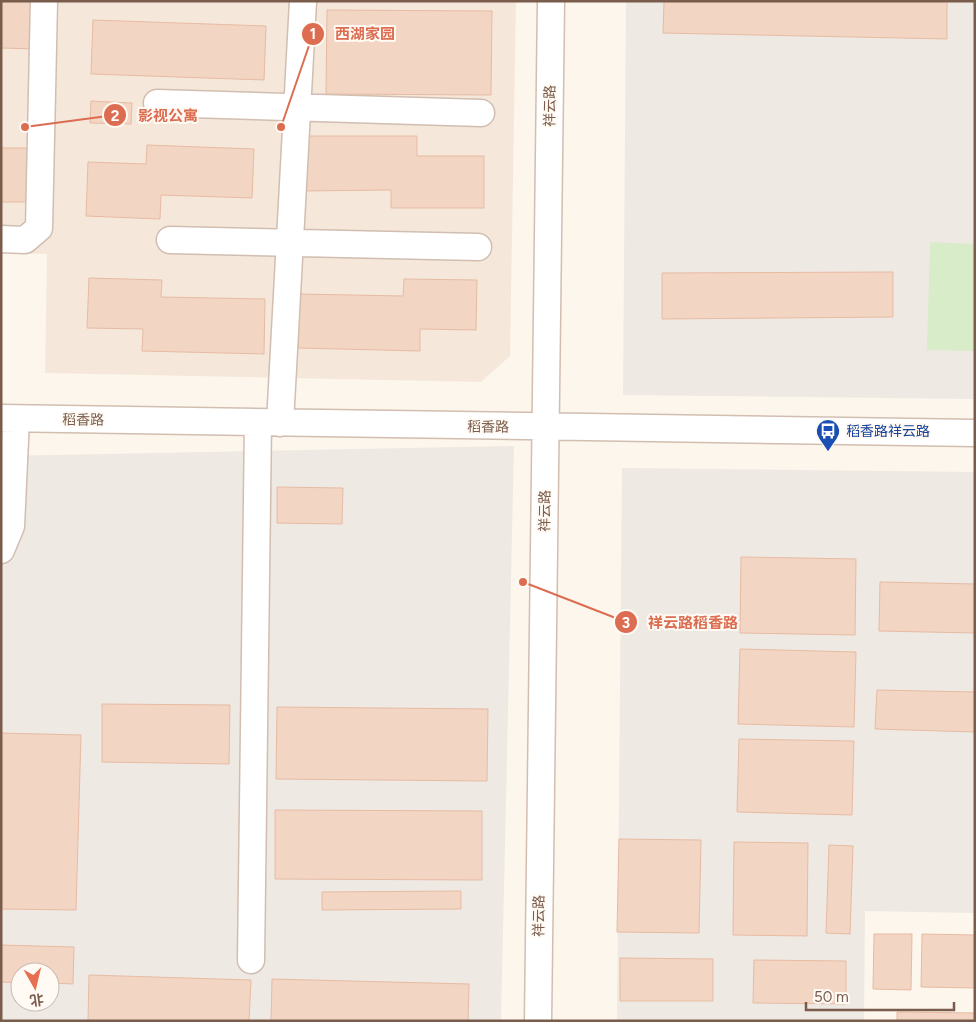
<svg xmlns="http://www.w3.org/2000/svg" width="976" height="1022" viewBox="0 0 976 1022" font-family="Figtree,'Noto Sans SC',sans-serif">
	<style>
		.residential { fill: #f5e8da }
		.industrial { fill: #efe9e4; fill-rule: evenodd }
		.green { fill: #d8ecc9 }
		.building { fill: #f3d5c3; stroke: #e6bba3 }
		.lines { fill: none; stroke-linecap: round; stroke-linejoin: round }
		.minor-casing { stroke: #d1beb0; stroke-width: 29 }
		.minor { stroke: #fff; stroke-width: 26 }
		.labels { text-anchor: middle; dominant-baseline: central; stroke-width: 4; stroke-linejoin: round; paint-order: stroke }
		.street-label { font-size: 14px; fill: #7a5c4d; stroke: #fffaf3 }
		.transit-label { font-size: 14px; fill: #164399; stroke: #fffaf3; text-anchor: start }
		.leader { fill: none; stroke: #dc6d51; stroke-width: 2 }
		.callout-dot { fill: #dc6d51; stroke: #fffaf3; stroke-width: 2 }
		.mark-label { font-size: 15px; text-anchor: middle; font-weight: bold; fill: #fff }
		.callout-label { font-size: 15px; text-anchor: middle; font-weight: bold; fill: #dc6d51; stroke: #fffaf3; stroke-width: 4; stroke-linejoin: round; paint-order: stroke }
	</style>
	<rect width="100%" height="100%" fill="#fdf6ec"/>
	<!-- residential -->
	<path class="residential" d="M1 1H516L510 356 481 382 45 373 47 254 1 253Z"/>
	<!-- industrial -->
	<path class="industrial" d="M626 1H975V399L623 395Z
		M514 446 501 1021H1V456ZM20 972H50V1002H20Z
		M622 468 975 472V913L865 911 864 1021H617Z"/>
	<!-- green -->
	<path class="green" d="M930 242 975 244V351L927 350Z"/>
	<!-- building -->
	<path class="building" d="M1 1H36L35 49 1 48Z
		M664 1H947V39L663 33Z
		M327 10 492 11 491 95 326 94Z
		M93 20 266 26 264 80 91 74Z
		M91 101 132 103 131 124 90 123Z
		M300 136H417V156H484V208H391V190L300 191Z
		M147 145 254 149 252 198 161 195 160 219 86 216 88 162 146 164Z
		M1 148H31L30 202H1Z
		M893 272V317L662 319V273Z
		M89 278 162 280 161 297 265 299 264 354 142 351 143 329 87 328Z
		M404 279 477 280 476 330 420 329V351L298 348 300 294 403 296Z
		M277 487 343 488 342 524 277 523Z
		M741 557 856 559 855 635 740 633Z
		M880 582 975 584V633L879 631Z
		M740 649 856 652 854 727 738 724Z
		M877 690 975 692V732L875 729Z
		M102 704 230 705 229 764 102 762Z
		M277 707 488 709 487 781 276 779Z
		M1 733 81 735 76 910 1 909Z
		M739 739 854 741 852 815 737 812Z
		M275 810 482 811V880L275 879Z
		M619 839 701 840 699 933 617 932Z
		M734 842 808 843 807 936 733 935Z
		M829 845 853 846 850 934 826 933Z
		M461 891V909L322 910V892Z
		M874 934H912L911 990 873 989Z
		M922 934 975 935V988L921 987Z
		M1 945 74 947 73 984 50 983V972H20V983L1 982Z
		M620 958 713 959V1001H620Z
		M754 960 846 961V1004L753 1003Z
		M89 975 251 980 249 1021H88Z
		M272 979 469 984 468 1021H271Z
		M897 1012 975 1013V1021H897Z"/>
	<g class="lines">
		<!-- minor casing -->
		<g class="minor-casing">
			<path id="minor" d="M157 103 481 113
				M1 239 25 240 39 228 44 1
				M170 240 478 247
				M1 418 975 433
				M280 423 303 1
				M1 550 11 526 16 419
				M251 960 258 423
				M538 1021 551 1"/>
		</g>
		<!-- minor -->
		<use href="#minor" class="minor"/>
	</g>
	<!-- icons -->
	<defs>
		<g id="bus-pin" transform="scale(1.25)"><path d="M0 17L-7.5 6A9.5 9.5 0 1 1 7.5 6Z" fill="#1a4fb4" stroke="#fffaf3"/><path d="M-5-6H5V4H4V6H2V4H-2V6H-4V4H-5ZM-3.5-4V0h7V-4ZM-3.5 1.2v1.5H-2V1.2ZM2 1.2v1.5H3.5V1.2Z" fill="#fff"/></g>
	</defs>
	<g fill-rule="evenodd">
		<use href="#bus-pin" x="828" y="431"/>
	</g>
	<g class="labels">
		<!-- street labels -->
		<g class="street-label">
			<text transform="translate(550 106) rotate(-89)">祥云路</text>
			<text transform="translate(83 420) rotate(1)">稻香路</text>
			<text transform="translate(488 427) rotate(1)">稻香路</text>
			<text transform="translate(545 511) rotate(-89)">祥云路</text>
			<text transform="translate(539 916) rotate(-89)">祥云路</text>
		</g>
		<!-- transit labels -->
		<g class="transit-label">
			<text x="846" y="431">稻香路祥云路</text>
		</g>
	</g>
	<!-- callouts -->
	<path class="leader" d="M281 127L313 34M25 127L115 115M523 582L626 622"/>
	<g class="callout-dot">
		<circle cx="281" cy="127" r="5"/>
		<circle cx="25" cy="127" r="5"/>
		<circle cx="523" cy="582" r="5"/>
		<circle cx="313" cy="34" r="12"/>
		<circle cx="115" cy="115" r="12"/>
		<circle cx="626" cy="622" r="12"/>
	</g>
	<g class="mark-label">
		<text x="313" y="39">1</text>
		<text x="115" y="121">2</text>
		<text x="626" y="628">3</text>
	</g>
	<g class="callout-label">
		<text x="365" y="39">西湖家园</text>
		<text x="168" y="121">影视公寓</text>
		<text x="693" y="628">祥云路稻香路</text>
	</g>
	<!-- border -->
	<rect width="976" height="1022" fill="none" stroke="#7a5c4d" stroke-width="5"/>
	<!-- north arrow -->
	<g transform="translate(35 987) rotate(172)"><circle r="24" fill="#fffaf3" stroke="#cabbb1"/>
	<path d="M0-4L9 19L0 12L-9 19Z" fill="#e76f51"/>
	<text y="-8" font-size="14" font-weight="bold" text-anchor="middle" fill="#7a5c4d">北</text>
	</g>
	<!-- scale -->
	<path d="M806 1002v8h148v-8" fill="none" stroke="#7a5c4d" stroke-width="2.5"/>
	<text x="814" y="1002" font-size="15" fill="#7a5c4d" stroke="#fffaf3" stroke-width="4" paint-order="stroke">50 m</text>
</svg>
